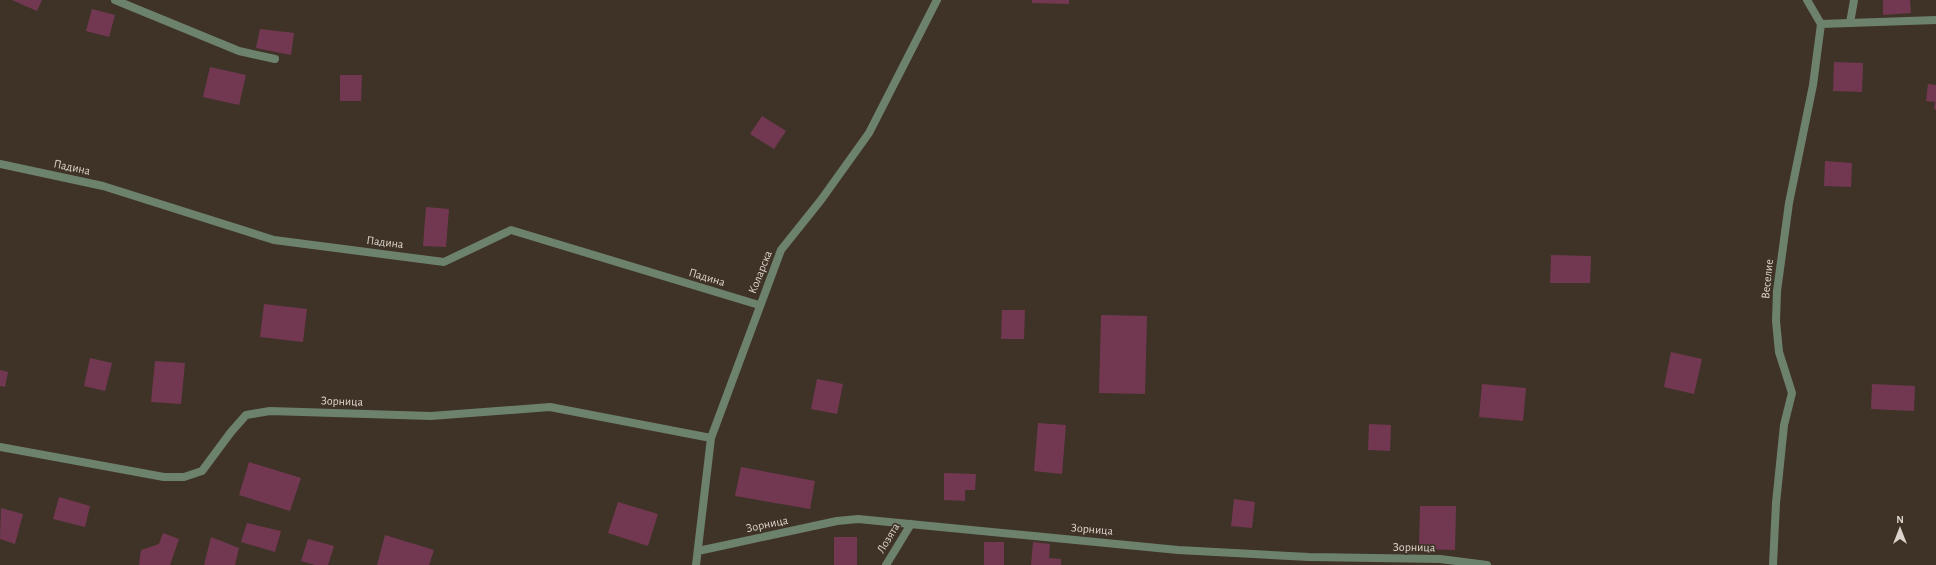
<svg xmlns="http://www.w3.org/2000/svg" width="1936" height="565" viewBox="0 0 1936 565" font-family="'Alegreya Sans',sans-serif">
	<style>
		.building { fill: #723852 }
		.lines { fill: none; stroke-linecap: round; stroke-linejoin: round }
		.service { stroke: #6d826d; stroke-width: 8 }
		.minor { stroke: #6d826d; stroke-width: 8 }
		.labels { text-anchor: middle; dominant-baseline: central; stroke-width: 3.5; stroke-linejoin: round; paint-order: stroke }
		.street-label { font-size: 12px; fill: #ddd5cd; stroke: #3f3327 }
	</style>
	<rect width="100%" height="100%" fill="#3f3327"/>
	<!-- building -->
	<path class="building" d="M12 0H42L37 11Z
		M1032 0H1069V4L1032 3Z
		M1883 0H1910L1911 13 1883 15Z
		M92 9 115 15 109 37 86 31Z
		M260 29 294 33 291 55 256 48Z
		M1834 62 1863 63 1862 92 1833 91Z
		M210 67 246 75 239 105 203 97Z
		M340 75H362L361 101H340Z
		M1928 84 1936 85V110L1934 109 1935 102 1926 101Z
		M762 116 786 131 774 149 750 134Z
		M1825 161 1852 163 1851 187 1824 186Z
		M426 207 449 209 446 247 423 246Z
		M1551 255 1591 256 1590 283H1550Z
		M264 304 307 309 303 342 260 337Z
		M1002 310H1025L1024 339H1001Z
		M1101 315 1147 316 1145 394 1099 393Z
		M1671 352 1702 359 1694 394 1664 387Z
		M90 358 112 363 105 391 84 386Z
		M155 361 185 363 181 404 151 402Z
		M0 370 8 372 5 387 0 386Z
		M817 379 843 384 837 414 811 409Z
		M1482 384 1526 388 1523 421 1479 417Z
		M1872 384 1915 386 1914 411 1871 409Z
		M1038 423 1066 425 1062 474 1034 471Z
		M1369 424 1391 425 1390 451 1368 450Z
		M249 462 301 478 290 511 239 495Z
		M741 467 815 481 810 509 735 496Z
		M944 473 976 474 975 490H965V501L944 500Z
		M59 497 90 506 85 527 53 519Z
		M1234 499 1255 502 1252 528 1231 526Z
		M618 502 658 514 648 546 608 533Z
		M1420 506H1456L1455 550 1419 549Z
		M1 508 23 514 15 544 0 539Z
		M247 523 281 531 275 552 241 542Z
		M163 533 179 539 170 565H139L141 550 159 544Z
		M385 535 434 550 429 565H377Z
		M211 537 239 548 235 565H204Z
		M834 537H857V565H834Z
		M308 539 334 546 328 565H315L301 561Z
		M984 542H1004V565H984Z
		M1033 542 1050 544 1049 558 1061 559V565H1031Z"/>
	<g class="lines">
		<!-- service -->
		<path class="service" d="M1850 23 1854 0
			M0 164 103 186 274 240 444 262 511 230 759 305
			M886 565 911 524"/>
		<!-- minor -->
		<path class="minor" d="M115 0 239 51 275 59
			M1821 24 1936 20
			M0 447 164 477H184L202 471 231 432 246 415 270 411 431 416 550 407 711 438
			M698 551 837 521 858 519 1178 550 1309 557 1440 559 1487 565
			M696 565 711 438 781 250 821 200 869 133 937 0
			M1773 565 1776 503 1784 425 1792 393 1779 352 1776 321 1777 291 1789 203 1813 85 1821 24 1807 0"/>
	</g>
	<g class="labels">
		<!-- street labels -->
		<g class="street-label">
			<text transform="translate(72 167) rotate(12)">Падина</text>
			<text transform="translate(385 242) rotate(7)">Падина</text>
			<text transform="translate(760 272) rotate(-68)">Коларска</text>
			<text transform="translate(707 277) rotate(17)">Падина</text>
			<text transform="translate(1767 279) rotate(-84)">Веселие</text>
			<text transform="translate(342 401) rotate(2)">Зорница</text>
			<text transform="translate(767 524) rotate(-12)">Зорница</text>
			<text transform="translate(1092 529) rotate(5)">Зорница</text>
			<text transform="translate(888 538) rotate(-59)">Лозята</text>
			<text transform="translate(1414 547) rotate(1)">Зорница</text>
		</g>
	</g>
	<!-- north arrow -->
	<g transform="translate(1900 529)" stroke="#3f3327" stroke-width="3" paint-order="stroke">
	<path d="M0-3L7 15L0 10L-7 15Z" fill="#ddd5cd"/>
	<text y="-6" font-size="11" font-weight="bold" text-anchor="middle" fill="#ddd5cd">N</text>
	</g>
</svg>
